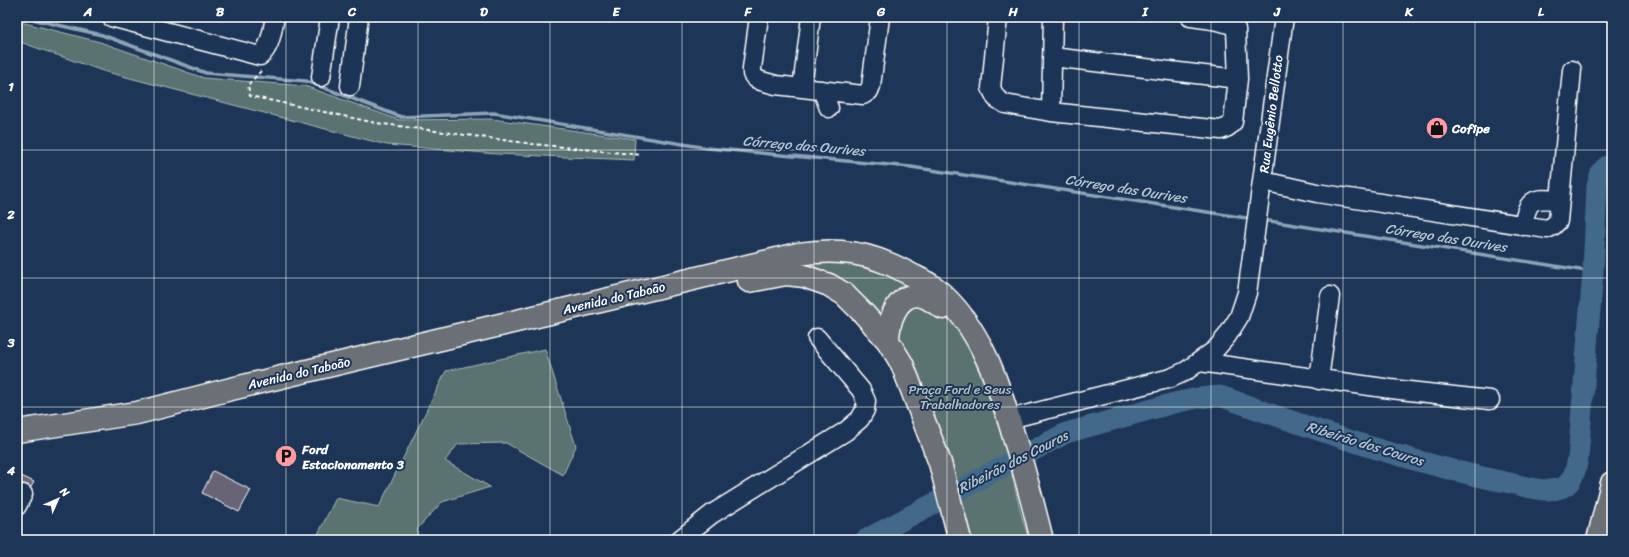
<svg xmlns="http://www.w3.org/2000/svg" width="1629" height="557" viewBox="0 0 1629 557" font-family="Sriracha,sans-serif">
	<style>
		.green { fill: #5a7370; stroke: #acb9b8 }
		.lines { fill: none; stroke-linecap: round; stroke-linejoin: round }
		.stream { stroke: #8ea5b8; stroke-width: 3.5 }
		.river { stroke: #426989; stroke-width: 21 }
		.building { fill: #696476; stroke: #fff }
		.minor-casing { stroke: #fff; stroke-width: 21 }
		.major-casing { stroke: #fff; stroke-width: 25 }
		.highway-casing { stroke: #fff; stroke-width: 25 }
		.path { stroke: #fff; stroke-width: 2; stroke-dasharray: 4 3; stroke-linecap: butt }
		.minor { stroke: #1d3557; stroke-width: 18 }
		.major { stroke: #6b7074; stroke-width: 22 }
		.highway { stroke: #6b7074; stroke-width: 22 }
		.grid { fill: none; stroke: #fff; stroke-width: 1; stroke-opacity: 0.55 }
		.labels { text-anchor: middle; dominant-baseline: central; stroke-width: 4; stroke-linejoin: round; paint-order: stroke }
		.street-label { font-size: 13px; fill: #fff; stroke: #1d3557 }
		.poi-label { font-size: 13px; font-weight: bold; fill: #fff; stroke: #1d3557; text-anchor: start }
		.park-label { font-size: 13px; fill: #b5c0bf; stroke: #1d3557 }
		.water-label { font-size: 14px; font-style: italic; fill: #b3c3d0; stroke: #1d3557 }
		.neatline { fill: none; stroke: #fff; stroke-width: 1.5 }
		.grid-label { font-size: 13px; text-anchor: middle; font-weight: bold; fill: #fff }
	</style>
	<rect width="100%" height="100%" fill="#1d3557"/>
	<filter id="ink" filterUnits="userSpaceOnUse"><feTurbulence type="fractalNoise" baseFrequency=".025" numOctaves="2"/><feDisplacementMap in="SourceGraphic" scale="8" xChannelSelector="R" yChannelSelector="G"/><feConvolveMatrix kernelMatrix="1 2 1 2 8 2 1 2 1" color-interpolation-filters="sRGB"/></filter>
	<g filter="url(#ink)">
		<!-- green -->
		<path class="green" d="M17 21 100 42 204 78 305 86 399 120 492 119 635 139 634 160 497 154 387 145 103 71 17 41Z
			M831 257 910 279 909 287C890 290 882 304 877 321L791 261Z
			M910 303 950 317 970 341 1000 422 1020 510 1029 540H970L899 341 895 323Z
			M545 349 576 446 563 475 506 443 458 444 445 461 490 487 442 502 418 528 416 540H315L336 498 379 507 446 371Z"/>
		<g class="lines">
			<!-- stream -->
			<path class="stream" d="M23 17 102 35 206 73 306 81 401 117 494 113 707 148 911 167 1253 219
				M1263 220 1593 272"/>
			<!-- river -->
			<path class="river" d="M865 540 1066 433 1174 403 1198 398 1220 396C1313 429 1407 462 1505 482 1522 485 1544 494 1561 488 1573 484 1576 469 1578 458L1593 272 1597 186 1601 172 1607 166H1612"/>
		</g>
		<!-- building -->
		<path class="building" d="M213 471 251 490 239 512 202 493Z
			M17 474 34 482 31 487 23 484 17 485Z"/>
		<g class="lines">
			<!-- minor casing -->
			<g class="minor-casing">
				<path id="minor" d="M111 17 260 56C271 46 272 31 275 17
					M759 17 752 68V74L755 78 761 81 776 85 863 95 869 91 871 86 880 17
					M998 17 991 88 996 98 1005 104 1051 112
					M1053 17 1051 112 1221 130 1228 127 1233 122 1238 79 1236 29C1229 20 1201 19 1190 17
					M1052 57 1238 79
					M321 77 330 17
					M350 86 359 17
					M802 88 811 17
					M822 90 829 108
					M1263 181 1317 193 1547 229 1553 226 1558 221 1572 70
					M1523 226C1528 198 1532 198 1560 200
					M1200 362 1391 389 1490 400
					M1319 380 1330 296
					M1009 419 1171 378 1186 371 1215 350 1227 336 1239 317 1247 293 1284 17
					M17 506 23 494
					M679 540 712 514 846 431 860 419 865 410 866 401 861 390 817 338"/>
			</g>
			<!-- major casing -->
			<g class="major-casing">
				<path id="major" d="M749 281 786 274 804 276 829 285 844 294 864 314 888 341 902 364 940 463 960 540
					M888 341C888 324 895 295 918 295 927 296 935 303 943 308
					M17 431 137 413 227 390 798 254C838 248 869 252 906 272 915 277 926 281 935 288 982 326 1000 388 1016 444 1026 476 1034 508 1042 540"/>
			</g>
			<!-- highway casing -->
			<g class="highway-casing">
				<path id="highway" d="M1598 540 1612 483"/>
			</g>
			<!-- path -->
			<path class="path" d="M261 71 248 85 250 96 376 123 533 144 642 155"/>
			<!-- minor -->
			<use href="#minor" class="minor"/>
			<!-- major -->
			<use href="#major" class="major"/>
			<!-- highway -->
			<use href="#highway" class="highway"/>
		</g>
	</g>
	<!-- grid -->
	<path class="grid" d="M154 17V540M286 17V540M418 17V540M550 17V540M682 17V540M814 17V540M947 17V540M1079 17V540M1211 17V540M1343 17V540M1475 17V540M17 150H1612M17 278H1612M17 407H1612"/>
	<!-- icons -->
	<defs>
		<g id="shop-disc" transform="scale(1.15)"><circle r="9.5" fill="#ff9aa2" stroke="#1d3557"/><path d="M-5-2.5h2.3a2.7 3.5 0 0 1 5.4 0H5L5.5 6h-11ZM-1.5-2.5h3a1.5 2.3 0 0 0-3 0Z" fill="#111"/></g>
		<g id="parking-disc" transform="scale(1.15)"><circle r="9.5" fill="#ff9aa2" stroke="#1d3557"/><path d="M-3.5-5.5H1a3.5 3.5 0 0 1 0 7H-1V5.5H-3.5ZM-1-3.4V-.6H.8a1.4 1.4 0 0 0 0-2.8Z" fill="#111"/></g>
	</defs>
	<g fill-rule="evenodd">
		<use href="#shop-disc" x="1437" y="128"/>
		<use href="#parking-disc" x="286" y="456"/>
	</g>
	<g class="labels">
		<!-- street labels -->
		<g class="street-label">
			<text transform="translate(1271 114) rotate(-83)">Rua Eugênio Bellotto</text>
			<text transform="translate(614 298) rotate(-13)">Avenida do Taboão</text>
			<text transform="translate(299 373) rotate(-13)">Avenida do Taboão</text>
		</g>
		<!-- poi labels -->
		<g class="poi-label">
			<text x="1452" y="128">Cofipe</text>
			<text x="302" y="449">Ford<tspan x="302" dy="15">Estacionamento 3</tspan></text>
		</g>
		<!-- park labels -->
		<g class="park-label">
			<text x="960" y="389">Praça Ford e Seus<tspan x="960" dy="15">Trabalhadores</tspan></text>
		</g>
		<!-- water labels -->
		<g class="water-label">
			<text transform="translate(804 146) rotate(5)">Córrego das Ourives</text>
			<text transform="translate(1126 189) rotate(9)">Córrego das Ourives</text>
			<text transform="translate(1446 238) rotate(9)">Córrego das Ourives</text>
			<text transform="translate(1365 444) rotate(17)">Ribeirão dos Couros</text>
			<text transform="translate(1013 462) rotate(-27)">Ribeirão dos Couros</text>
		</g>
	</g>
	<!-- margin -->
	<rect width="1629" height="557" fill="none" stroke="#1d3557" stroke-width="44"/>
	<!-- north arrow -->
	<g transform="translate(58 499) rotate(45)" stroke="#1d3557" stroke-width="3" paint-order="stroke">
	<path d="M0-3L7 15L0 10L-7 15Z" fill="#ffffff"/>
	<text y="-6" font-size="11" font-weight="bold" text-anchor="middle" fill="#ffffff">N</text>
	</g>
	<rect x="22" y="22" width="1585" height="513" class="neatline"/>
	<g class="grid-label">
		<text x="88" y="16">A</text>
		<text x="220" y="16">B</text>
		<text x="352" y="16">C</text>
		<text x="484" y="16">D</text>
		<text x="616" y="16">E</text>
		<text x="748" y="16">F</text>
		<text x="881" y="16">G</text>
		<text x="1013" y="16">H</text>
		<text x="1145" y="16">I</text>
		<text x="1277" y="16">J</text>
		<text x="1409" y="16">K</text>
		<text x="1541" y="16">L</text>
		<text x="11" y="91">1</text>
		<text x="11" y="219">2</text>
		<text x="11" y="347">3</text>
		<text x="11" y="475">4</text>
	</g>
</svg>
